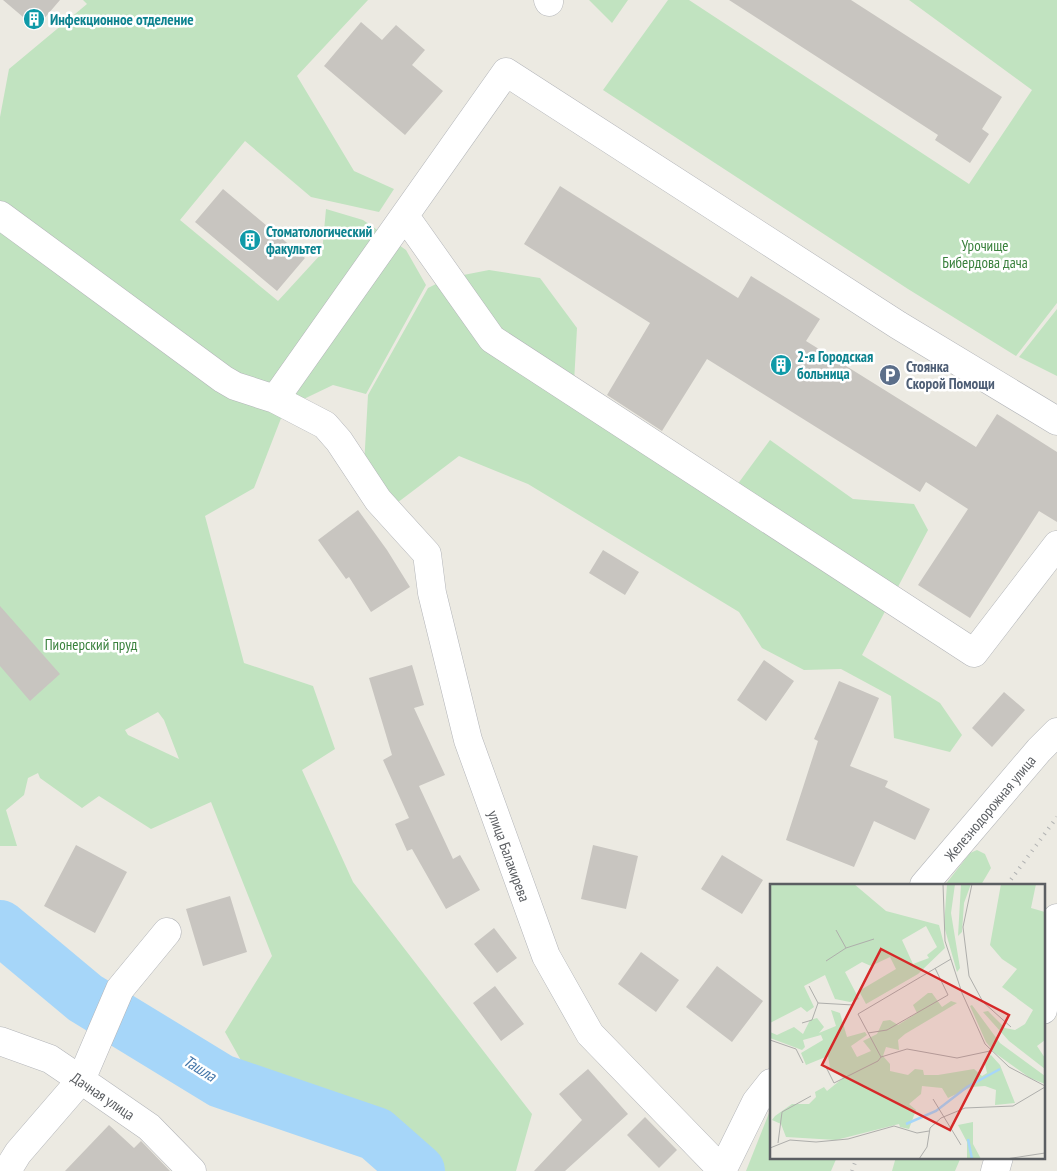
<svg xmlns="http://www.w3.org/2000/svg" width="1057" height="1171" viewBox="0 0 1057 1171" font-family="'PT Sans Narrow',sans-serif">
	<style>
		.green { fill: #c1e3c0; fill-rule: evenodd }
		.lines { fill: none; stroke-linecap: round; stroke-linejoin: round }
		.river { stroke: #a6d6f9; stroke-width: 54 }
		.building { fill: #c8c5c0 }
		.minor-casing { stroke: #b3b5b9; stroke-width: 29 }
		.minor { stroke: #fff; stroke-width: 28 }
		.rail { stroke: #b1b2b2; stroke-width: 4; stroke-dasharray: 1 6; stroke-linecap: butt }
		.labels { text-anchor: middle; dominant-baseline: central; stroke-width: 5; stroke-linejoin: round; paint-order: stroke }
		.culture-label { font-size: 15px; font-weight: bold; fill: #0d838f; stroke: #fff; text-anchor: start }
		.park-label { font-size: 15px; fill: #3a813d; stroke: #fff }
		.service-label { font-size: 15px; font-weight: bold; fill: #4e5e75; stroke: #fff; text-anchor: start }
		.street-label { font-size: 15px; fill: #5b5e62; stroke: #fff }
		.water-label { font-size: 16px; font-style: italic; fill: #4577a9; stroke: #fff }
		.inset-river { fill: none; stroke: #a6d6f9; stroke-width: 2.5 }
		.inset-road { fill: none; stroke: #aeaeab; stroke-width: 1 }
		.view { fill: #d62828; fill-opacity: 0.15; stroke: #d62828; stroke-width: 2.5 }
		.inset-edge { fill: none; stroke: #5b5e62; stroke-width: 2.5 }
	</style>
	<rect width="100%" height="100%" fill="#eceae2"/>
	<!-- green -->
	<path class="green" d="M83 0H368L297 76 354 171 394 189 379 212 311 197 245 141 180 220 278 301 322 253 326 209 363 220 406 250 426 285 366 394 333 385 285 408 254 488 205 516 244 663 313 686 335 749 302 770 353 882 532 1114 516 1171H399L391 1158 248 1073 225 1032 272 956 211 802 151 829 99 796 82 808 40 778 38 773 28 778 24 795 6 810 17 846H0V117L9 69 87 4ZM158 712 164 720 179 759 128 735 125 730Z
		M589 0H628L612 23Z
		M668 0H689L969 184 1032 90 909 0H1057V303L1016 356 908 289 603 90Z
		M489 270 540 278 577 328 573 401 726 500 770 440 853 499 914 504 928 530 862 655 940 703 962 735 950 752 894 738 891 696 841 669 804 670 762 648 739 612 528 484 459 456 393 506 364 466 368 395 428 288 448 278Z
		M1057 309V376L1019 357Z
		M977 850 985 854 991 868 981 885H945L970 853Z
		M771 1108V1157H837L831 1171H746Z
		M896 1157H961L955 1171H892Z"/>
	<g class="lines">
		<!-- river -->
		<path class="river" d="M0 927 85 998 221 1081 376 1134 418 1171"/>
	</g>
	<!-- building -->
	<path class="building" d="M3 0H60L36 28Z
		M729 0H851L1002 97 982 129 989 134 970 163 935 140 938 135Z
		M361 22 382 40 396 25 425 50 412 65 443 91 405 135 324 66Z
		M560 186 738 298 751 276 785 297 820 319 806 341 976 447 997 414 1057 452V522L1039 511 970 618 918 585 968 509 926 482 920 492 707 359 662 431 607 395 650 323 524 244Z
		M223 189 305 258 277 291 195 222Z
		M358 510 387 550 410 587 371 612 349 577 346 579 318 540Z
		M603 550 639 572 625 595 589 573Z
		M0 606 60 674 30 701 0 666Z
		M764 660 794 681 766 721 737 700Z
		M412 665 424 705 414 708 445 775 419 786 453 859 460 855 480 890 446 909 412 849 407 851 395 824 409 818 383 760 392 755 369 678Z
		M839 681 879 698 850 766 888 781 885 787 930 809 915 840 874 821 854 867 786 840 818 741 814 739Z
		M1004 692 1025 710 992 747 972 728Z
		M76 845 127 872 95 933 44 906Z
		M593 845 638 856 626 909 581 899Z
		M722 855 763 880 742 914 701 889Z
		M230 896 247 952 203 966 186 909Z
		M494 928 517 958 497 973 474 944Z
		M641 952 679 980 656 1012 618 984Z
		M717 966 763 1001 732 1042 686 1007Z
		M495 986 524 1024 501 1041 473 1003Z
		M588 1069 628 1114 565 1171H534L582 1120 559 1094Z
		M645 1117 677 1150 659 1168 627 1135Z
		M109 1125 134 1148 141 1141 170 1171H65Z"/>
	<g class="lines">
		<!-- minor casing -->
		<g class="minor-casing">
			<path id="minor" d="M548 0 549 2
				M0 215 223 379 235 386 275 399 506 72 898 325 1057 421
				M405 216 492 339 974 653 1057 545
				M275 399 325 425 339 441 378 500 427 554 432 593 468 740 546 956 590 1034 722 1170
				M924 885 1039 750 1057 732
				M1043 1010 1051 932 1057 918
				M0 1041 50 1059 81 1080 149 1127 192 1171
				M7 1171 18 1153 81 1080 120 989 167 932
				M722 1171 756 1102 771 1083
				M995 1171 999 1157"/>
		</g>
		<!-- minor -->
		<use href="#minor" class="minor"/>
		<!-- rail -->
		<path class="rail" d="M1007 885 1057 817
			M852 1171 857 1157"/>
	</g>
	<!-- icons -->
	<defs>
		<g id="building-disc" transform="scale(1.125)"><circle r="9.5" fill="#0f9aa8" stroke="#fff"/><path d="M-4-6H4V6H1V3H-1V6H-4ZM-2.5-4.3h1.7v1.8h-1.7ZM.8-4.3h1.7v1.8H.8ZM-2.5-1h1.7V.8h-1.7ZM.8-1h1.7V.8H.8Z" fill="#fff"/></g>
		<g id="parking-disc" transform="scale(1.125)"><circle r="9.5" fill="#5c6f8a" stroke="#fff"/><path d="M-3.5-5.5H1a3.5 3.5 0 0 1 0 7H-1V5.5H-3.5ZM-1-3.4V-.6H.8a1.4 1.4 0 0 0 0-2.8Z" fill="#fff"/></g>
	</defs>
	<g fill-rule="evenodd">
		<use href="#building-disc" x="34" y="19"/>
		<use href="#building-disc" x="250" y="240"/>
		<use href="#building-disc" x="781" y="365"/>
		<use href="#parking-disc" x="890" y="375"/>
	</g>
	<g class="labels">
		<!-- culture labels -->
		<g class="culture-label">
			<text x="50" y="19">Инфекционное отделение</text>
			<text x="266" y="231">Стоматологический<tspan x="266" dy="17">факультет</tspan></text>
			<text x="797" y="356">2-я Городская<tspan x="797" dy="17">больница</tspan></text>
		</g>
		<!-- park labels -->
		<g class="park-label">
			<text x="985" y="245">Урочище<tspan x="985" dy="17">Бибердова дача</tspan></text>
			<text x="91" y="644">Пионерский пруд</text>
		</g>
		<!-- service labels -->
		<g class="service-label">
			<text x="906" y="366">Стоянка<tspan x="906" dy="17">Скорой Помощи</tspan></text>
		</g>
		<!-- street labels -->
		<g class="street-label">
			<text transform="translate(990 808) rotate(-50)">Железнодорожная улица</text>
			<text transform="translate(509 856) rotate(70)">улица Балакирева</text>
			<text transform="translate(103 1096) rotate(34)">Дачная улица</text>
		</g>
		<!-- water labels -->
		<g class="water-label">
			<text transform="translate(200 1068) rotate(32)">Ташла</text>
		</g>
	</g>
	<!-- overview -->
	<g transform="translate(770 884)">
		<rect width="275" height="275" fill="#eceae2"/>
		<path d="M0 0H84L116 27 169 41 175 64 148 90 96 120 89 107 126 85 120 73 101 82 92 78 75 88 89 115 80 118 65 115 55 91 34 102 44 123 37 128 31 123 0 139ZM156 42 167 63 157 71 159 74 143 80 132 56ZM177 0H185L181 29 190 84 187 88 174 42ZM191 0H201L194 19 192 48 188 52ZM231 0H266L261 24 275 28V156L267 162 275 174V185L239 157 213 128 218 127 235 144 245 146 255 140 263 126 232 103 247 85 232 75 220 61ZM158 109H162L172 123 181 117 187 119 135 150 128 156 129 166 116 163 113 172 120 180V187L138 191 145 185 153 186 154 191H168L204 185 212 192 217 189 214 176 221 171 230 181 245 219 225 221 226 206 215 202 201 203 178 214 172 204 152 202 151 210 139 220 146 226 139 245 130 243 129 240 66 256 16 253 11 240 2 236 5 232 22 220H39L46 213 45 208 54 203 57 207 73 194 60 184 58 172 36 181 31 169 53 156 51 151 33 156 35 163 32 166 0 154V148L7 151 24 143 33 150 40 136 47 134 54 143 49 149 66 142 61 126 70 129 77 153 95 148 97 151 81 162 87 173 101 167 93 157 107 150 113 137 120 136 128 141 147 129 143 121ZM202 121 230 159 275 192V200L260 194 225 169 216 158 200 122ZM203 238V260L211 275H197V258L188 241Z" fill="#c1e3c0" fill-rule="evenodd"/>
		<path class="inset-river" d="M136 240 166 227 197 203 230 185M198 255 202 275"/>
		<path class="inset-road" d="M173 0 175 57 192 109 215 160 239 183 275 202M202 0 193 43 199 92 213 118 241 143M66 46 76 64M56 77 76 64 104 55M39 102 48 119M32 139 42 136 48 119 83 121M98 149 117 146 178 111 165 84M0 156 26 165 33 179M111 173 137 165 187 174 220 167M56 183 64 199 108 177 111 173 88 130 181 75M163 215 191 261M8 259 12 228 41 212M0 264 20 256 46 258 78 255 124 242 147 249 159 247M149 275 157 263 160 244 171 234 195 224 243 222 275 203M236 275 275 269"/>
		<path class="view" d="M111 65 239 131 180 246 52 181Z"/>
		<rect width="275" height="275" class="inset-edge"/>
	</g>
</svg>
